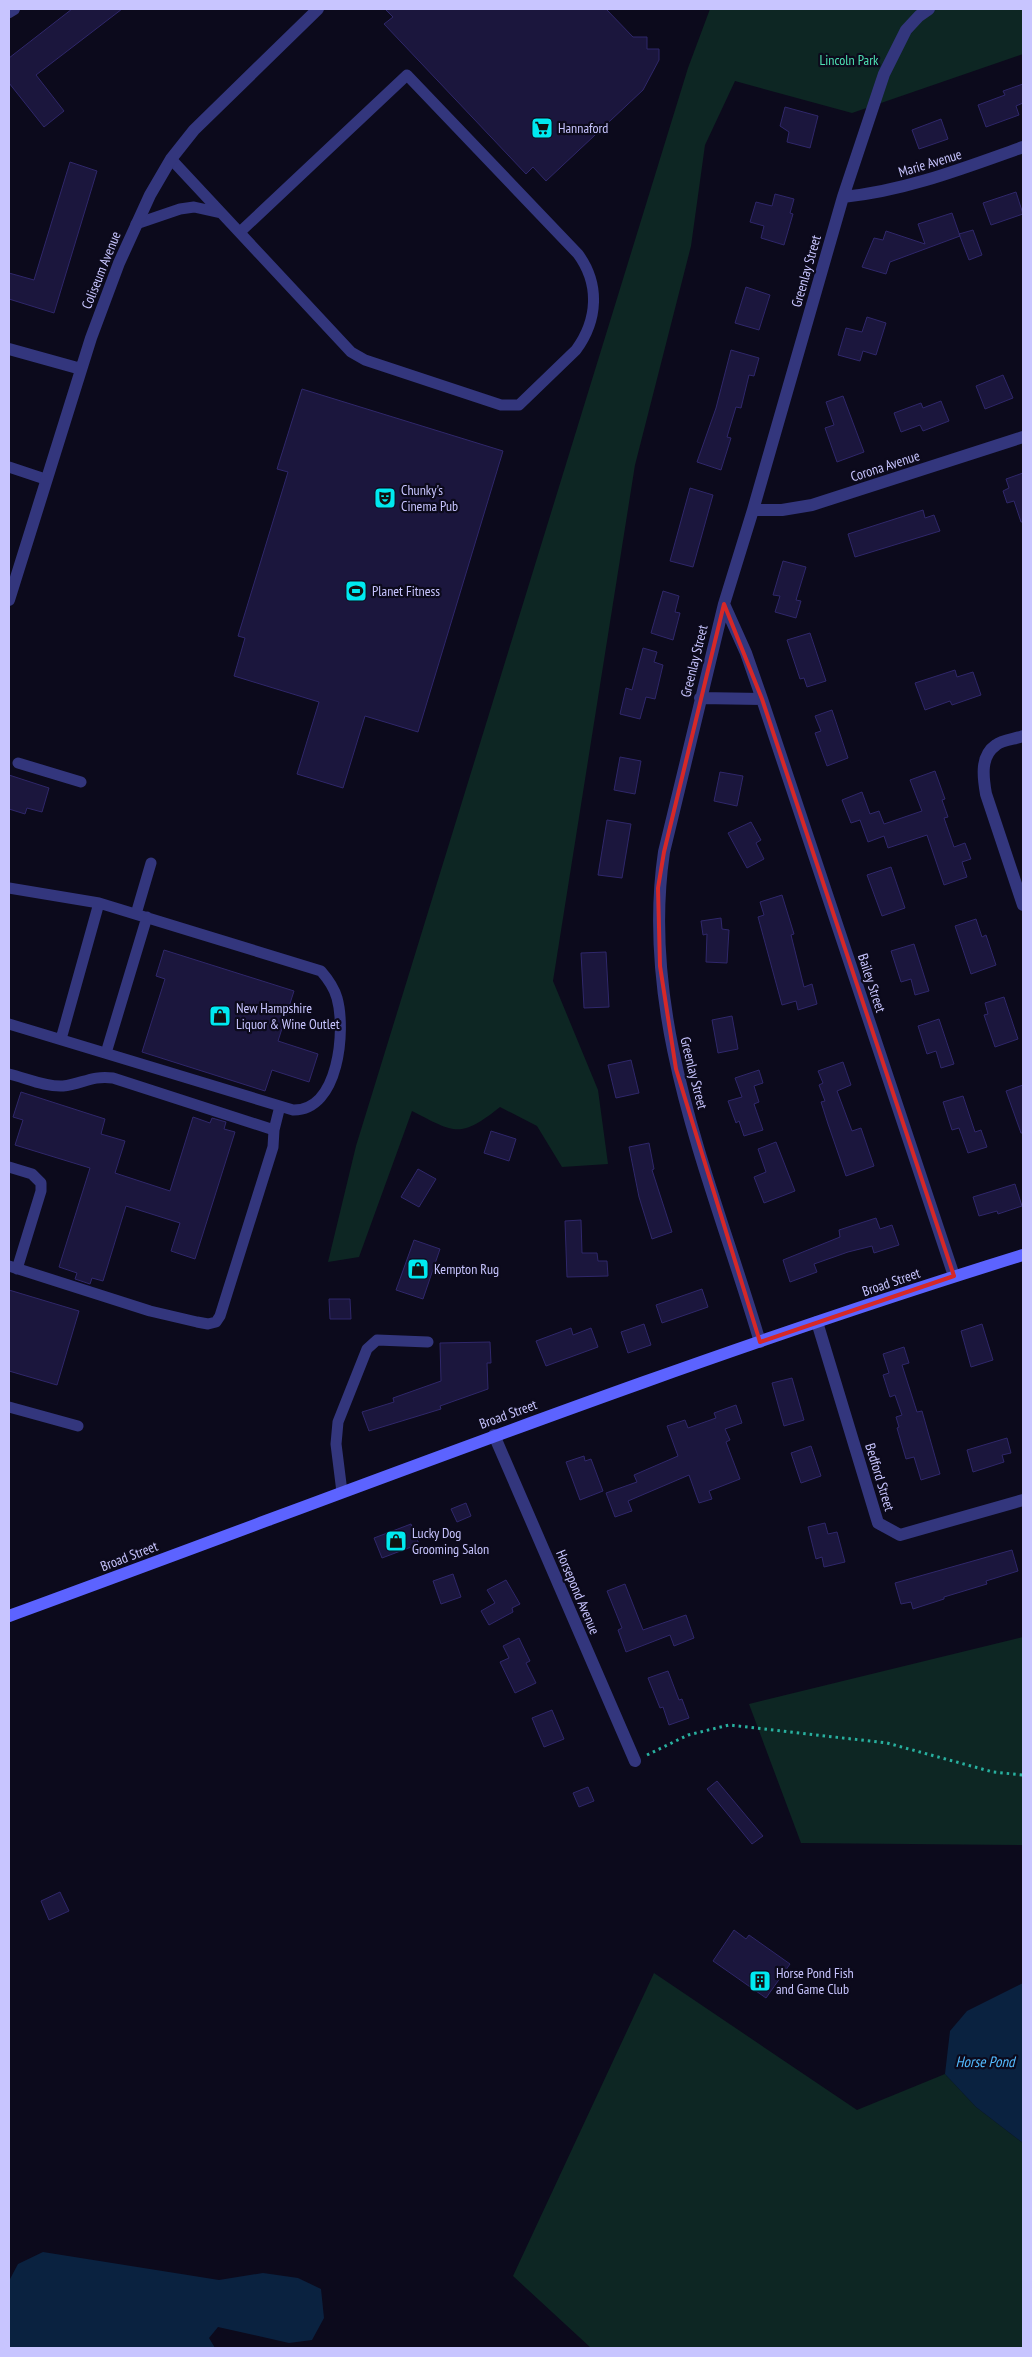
<svg xmlns="http://www.w3.org/2000/svg" width="1032" height="2357" viewBox="0 0 1032 2357" font-family="'PT Sans Narrow',sans-serif">
	<style>
		.green { fill: #0d2623 }
		.water { fill: #0a2240 }
		.building { fill: #1b163d; stroke: #2f276a }
		.lines { fill: none; stroke-linecap: round; stroke-linejoin: round }
		.path { stroke: #28b09f; stroke-width: 3; stroke-dasharray: 2.5 4; stroke-linecap: butt }
		.service { stroke: #33367d; stroke-width: 11 }
		.minor { stroke: #33367d; stroke-width: 12 }
		.secondary { stroke: #5c63ff; stroke-width: 12 }
		.marked { fill: none; stroke: #d62828; stroke-width: 4; stroke-linejoin: round }
		.labels { text-anchor: middle; dominant-baseline: central; stroke-width: 4.5; stroke-linejoin: round; paint-order: stroke }
		.park-label { font-size: 14px; fill: #4ee2b3; stroke: #0c0a1c }
		.poi-label { font-size: 14px; fill: #c8c5ff; stroke: #0c0a1c; text-anchor: start }
		.street-label { font-size: 14px; fill: #c8c5ff; stroke: #0c0a1c }
		.water-label { font-size: 15px; font-style: italic; fill: #53bbff; stroke: #0c0a1c }
	</style>
	<rect width="100%" height="100%" fill="#0c0a1c"/>
	<!-- green -->
	<path class="green" d="M710 9H1023V54L852 113 735 81 705 145 691 246 635 465 553 981 598 1090 608 1164 562 1167 537 1126 500 1107C460 1139 455 1133 412 1111L359 1257 328 1262 356 1146 688 68Z
		M1023 1637V1845L801 1843 749 1704Z
		M654 1973 857 2110 945 2074 976 2107 1023 2143V2348H591L513 2276Z"/>
	<!-- water -->
	<path class="water" d="M1023 1983V2143L976 2107 945 2074 950 2031 967 2011Z
		M43 2252 219 2280 263 2273 298 2278 321 2289 324 2318 312 2340 289 2343 218 2327 209 2338 215 2348H10L9 2281 18 2264Z"/>
	<!-- building -->
	<path class="building" d="M72 9H122L36 75 64 111 44 127 9 83V58Z
		M385 9H606L633 37H647V49H659V60L643 90 546 181 533 167 526 174 384 24 393 17Z
		M1023 84V103L1016 106 1019 115 986 127 978 105 1005 95 1003 91Z
		M785 107 818 116 810 148 787 142 789 132 780 126Z
		M941 119 948 139 919 149 912 130Z
		M70 162 97 171 54 313 9 299V273L34 280Z
		M1016 192 1023 214 991 225 983 203Z
		M775 194 794 199 790 213 793 214 784 245 761 238 764 226 750 222 756 202 772 206Z
		M952 213 960 236 890 262 886 274 862 267 874 238 883 240 886 231 925 244 918 224Z
		M973 230 982 255 969 260 959 234Z
		M746 287 770 295 759 330 735 323Z
		M867 317 886 323 876 355 863 351 860 361 838 355 846 328 862 332Z
		M731 350 759 358 754 376 749 375 741 408 736 407 727 437 731 438 721 470 697 462 716 408Z
		M1003 375 1013 398 985 409 976 386Z
		M302 389 503 451 418 732 365 716 343 788 297 774 319 702 234 676 245 638 238 636 288 472 277 469Z
		M843 396 864 452 837 462 825 428 834 425 826 402Z
		M941 401 949 421 923 431 920 425 901 432 894 413 921 403 923 408Z
		M1023 473V522H1021L1014 501 1007 503 1003 491 1009 488 1006 479Z
		M690 488 713 495 693 567 670 561Z
		M923 510 925 518 934 515 940 531 855 557 848 534Z
		M783 561 806 567 796 600 801 601 796 618 775 612 780 596 773 595Z
		M663 591 679 596 675 612 680 613 673 640 651 633Z
		M810 633 826 681 807 687 804 678 800 679 787 640Z
		M643 648 657 652 654 662 663 665 655 699 646 697 640 719 620 714 626 688 632 690Z
		M955 670 957 677 973 672 981 695 952 705 950 701 925 710 915 683Z
		M832 710 848 758 827 766 815 733 821 731 815 716Z
		M620 757 641 761 635 794 614 790Z
		M935 771 945 799 942 800 948 817 944 818 954 847 965 843 971 859 962 862 967 877 944 885 927 835 888 848 884 836 868 842 860 820 851 823 842 800 862 792 870 814 879 811 884 824 922 811 910 780Z
		M720 772 743 776 737 806 714 801Z
		M9 775 49 788 42 812 27 808 25 814 9 809Z
		M607 820 631 824 622 878 598 875Z
		M751 822 761 840 756 843 764 859 747 868 728 833Z
		M891 867 905 908 882 916 867 875Z
		M782 895 794 934 791 935 804 987 812 984 817 1004 798 1010 796 1001 782 1005 758 917 764 915 760 902Z
		M721 918 722 929 729 930 727 963 706 962 707 934 703 935 701 921Z
		M976 919 982 937 986 935 996 965 971 974 955 926Z
		M914 944 929 991 915 995 911 979 901 982 891 951Z
		M164 950 294 991 278 1041 318 1054 309 1082 272 1070 265 1091 142 1052 165 979 156 976Z
		M606 952 609 1007 584 1008 581 953Z
		M1004 997 1018 1039 995 1047 984 1015 988 1014 985 1003Z
		M732 1016 738 1049 718 1053 712 1020Z
		M939 1019 954 1064 941 1068 936 1051 927 1054 918 1026Z
		M631 1060 639 1093 616 1098 608 1065Z
		M843 1062 851 1085 837 1091 852 1131 861 1128 874 1166 846 1176 828 1124 821 1102 825 1101 819 1085 823 1083 818 1071Z
		M759 1070 763 1083 754 1086 759 1102 754 1104 763 1130 744 1136 739 1121 736 1123 728 1101 742 1097 735 1078Z
		M1023 1085V1133H1021L1006 1091Z
		M21 1092 105 1119 101 1134 125 1141 115 1173 170 1191 193 1117 210 1123 212 1118 226 1122 224 1129 235 1132 195 1259 171 1251 180 1223 126 1206 103 1281 92 1278 90 1284 75 1279 77 1273 59 1267 90 1168 15 1145 23 1120 13 1117Z
		M963 1096 975 1132 981 1130 987 1147 968 1153 959 1128 952 1130 943 1102Z
		M491 1131 516 1139 509 1161 484 1153Z
		M776 1142 795 1191 764 1203 754 1177 766 1172 758 1149Z
		M649 1143 654 1169 652 1170 672 1232 652 1239 639 1197 629 1147Z
		M418 1169 436 1179 419 1207 401 1197Z
		M1015 1184 1022 1206 998 1214 997 1211 979 1216 973 1197Z
		M876 1218 880 1229 892 1225 899 1245 874 1253 872 1246 848 1252 814 1264 817 1272 790 1282 783 1260 840 1237 839 1230Z
		M581 1220 582 1253H597L598 1261H607L608 1276 567 1277 565 1221Z
		M414 1240 440 1249 423 1299 396 1290Z
		M702 1289 708 1307 662 1323 656 1305Z
		M9 1290 79 1311 57 1385 9 1371Z
		M329 1299H350L351 1319H330Z
		M644 1324 651 1345 628 1353 621 1332Z
		M982 1324 993 1360 971 1367 961 1331Z
		M571 1328 573 1335 591 1328 598 1347 546 1366 536 1341Z
		M490 1342 491 1363H487L488 1389 440 1406 441 1409 369 1431 362 1412 394 1402 393 1398 441 1381 440 1343Z
		M904 1347 909 1363 902 1365 917 1412 922 1411 940 1474 921 1480 914 1457 906 1459 897 1428 899 1427 896 1417 902 1415 895 1395 890 1397 883 1375 889 1373 883 1354Z
		M792 1378 804 1420 784 1426 772 1383Z
		M736 1405 742 1423 725 1429 730 1440 726 1442 740 1479 709 1491 712 1499 699 1503 689 1475 628 1501 632 1511 615 1517 606 1493 637 1482 634 1475 678 1456 667 1426 685 1420 688 1428 716 1418 714 1413Z
		M1007 1438 1011 1453 1002 1455 1004 1462 973 1472 967 1450Z
		M811 1446 821 1476 801 1483 791 1453Z
		M584 1456 585 1461 591 1459 603 1491 580 1500 566 1462Z
		M466 1503 471 1516 457 1522 451 1509Z
		M825 1523 828 1534 837 1532 845 1562 824 1567 822 1557 816 1559 808 1527Z
		M411 1524 419 1544 382 1558 374 1538Z
		M1012 1550 1018 1571 986 1581 987 1584 944 1597V1599L913 1609 911 1602 901 1604 895 1583Z
		M453 1574 461 1597 441 1604 433 1581Z
		M506 1580 520 1604 512 1608 513 1612 489 1625 481 1611 495 1603 487 1590Z
		M625 1584 643 1630 686 1615 694 1638 674 1646 670 1635 626 1652 618 1630 622 1628 607 1591Z
		M519 1638 530 1661 526 1663 536 1683 515 1693 500 1662 509 1658 503 1646Z
		M668 1671 679 1700 682 1699 689 1718 669 1725 663 1707 660 1708 648 1678Z
		M552 1710 564 1739 544 1747 532 1718Z
		M717 1781 763 1836 752 1844 707 1789Z
		M588 1787 594 1801 579 1807 573 1793Z
		M60 1892 69 1911 49 1920 41 1901Z
		M734 1930 746 1939 749 1935 790 1964 766 1998 713 1961Z"/>
	<g class="lines">
		<!-- path -->
		<path class="path" d="M647 1755 688 1735 729 1725 887 1743 993 1772 1023 1775"/>
		<!-- service -->
		<path class="service" d="M171 159 351 352 365 360 501 405H519L576 350C598 320 600 284 578 254L407 75 240 232
			M136 224 180 209 194 207 221 213
			M9 467 45 479
			M18 763 81 782
			M9 888 99 903 321 971C328 979 334 987 337 998 346 1030 339 1111 293 1110L9 1024
			M136 914 151 863
			M61 1039 99 903
			M106 1053 147 917
			M9 1074C26 1078 45 1087 63 1086 82 1084 92 1075 113 1078L274 1130 273 1147 220 1316 216 1322 208 1324 197 1322 150 1311 9 1266
			M274 1130 280 1106
			M9 1167 32 1174 41 1183V1191L17 1269
			M9 1407 78 1426
			M342 1492 336 1444 338 1422 367 1349 377 1340 428 1342"/>
		<!-- minor -->
		<path class="minor" d="M9 12 14 9
			M843 197C905 191 964 168 1023 147
			M9 349 81 369
			M753 510H782L812 505 1023 437
			M9 600 91 338 119 263 150 195 171 159 194 130 318 9
			M724 604 746 653 762 699 954 1276
			M700 698 762 699
			M1023 736C1015 739 1002 740 996 745 980 756 983 777 986 794L1023 905
			M817 1322 878 1523 900 1535 1023 1500
			M760 1342C713 1183 639 1021 664 852L724 604 753 510 843 197 884 74 906 30 919 16 929 9
			M494 1435 635 1761"/>
		<!-- secondary -->
		<path class="secondary" d="M9 1616C346 1493 680 1361 1023 1255"/>
	</g>
	<!-- marked area -->
	<path class="marked" d="M724 604 762 699 954 1276 760 1342 676 1069 660 966 658 888 664 852Z"/>
	<!-- icons -->
	<defs>
		<g id="supermarket-square" transform="scale(1.125)"><rect x="-9" y="-9" width="18" height="18" rx="4" fill="#00e9f0" stroke="#0c0a1c"/><path d="M-6-5.5h2.5l.6 2H6L4.5 2H-2.5L-4.4-4H-6ZM-1.5 3.2a1.3 1.3 0 1 0 .1 0ZM3 3.2a1.3 1.3 0 1 0 .1 0Z" fill="#111"/></g>
		<g id="theatre-square" transform="scale(1.125)"><rect x="-9" y="-9" width="18" height="18" rx="4" fill="#00e9f0" stroke="#0c0a1c"/><path d="M-5-5.5Q0-4 5-5.5V0Q5 5 0 6Q-5 5-5 0ZM-3.3-2.5H-1v1.5H-3.3ZM1-2.5H3.3v1.5H1ZM-2.8 1Q0 5.5 2.8 1Z" fill="#111"/></g>
		<g id="stadium-square" transform="scale(1.125)"><rect x="-9" y="-9" width="18" height="18" rx="4" fill="#00e9f0" stroke="#0c0a1c"/><path d="M0-5a6.5 5 0 1 0 0 10a6.5 5 0 1 0 0-10ZM-3.5-1.8h7v3.6h-7Z" fill="#111"/></g>
		<g id="shop-square" transform="scale(1.125)"><rect x="-9" y="-9" width="18" height="18" rx="4" fill="#00e9f0" stroke="#0c0a1c"/><path d="M-5-2.5h2.3a2.7 3.5 0 0 1 5.4 0H5L5.5 6h-11ZM-1.5-2.5h3a1.5 2.3 0 0 0-3 0Z" fill="#111"/></g>
		<g id="building-square" transform="scale(1.125)"><rect x="-9" y="-9" width="18" height="18" rx="4" fill="#00e9f0" stroke="#0c0a1c"/><path d="M-4-6H4V6H1V3H-1V6H-4ZM-2.5-4.3h1.7v1.8h-1.7ZM.8-4.3h1.7v1.8H.8ZM-2.5-1h1.7V.8h-1.7ZM.8-1h1.7V.8H.8Z" fill="#111"/></g>
	</defs>
	<g fill-rule="evenodd">
		<use href="#supermarket-square" x="542" y="128"/>
		<use href="#theatre-square" x="385" y="498"/>
		<use href="#stadium-square" x="356" y="591"/>
		<use href="#shop-square" x="220" y="1016"/>
		<use href="#shop-square" x="418" y="1269"/>
		<use href="#shop-square" x="396" y="1541"/>
		<use href="#building-square" x="760" y="1981"/>
	</g>
	<g class="labels">
		<!-- park labels -->
		<g class="park-label">
			<text x="849" y="60">Lincoln Park</text>
		</g>
		<!-- poi labels -->
		<g class="poi-label">
			<text x="558" y="128">Hannaford</text>
			<text x="401" y="490">Chunky's<tspan x="401" dy="16">Cinema Pub</tspan></text>
			<text x="372" y="591">Planet Fitness</text>
			<text x="236" y="1008">New Hampshire<tspan x="236" dy="16">Liquor &amp; Wine Outlet</tspan></text>
			<text x="434" y="1269">Kempton Rug</text>
			<text x="412" y="1533">Lucky Dog<tspan x="412" dy="16">Grooming Salon</tspan></text>
			<text x="776" y="1973">Horse Pond Fish<tspan x="776" dy="16">and Game Club</tspan></text>
		</g>
		<!-- street labels -->
		<g class="street-label">
			<text transform="translate(930 163) rotate(-17)">Marie Avenue</text>
			<text transform="translate(101 270) rotate(-68)">Coliseum Avenue</text>
			<text transform="translate(806 271) rotate(-74)">Greenlay Street</text>
			<text transform="translate(885 466) rotate(-18)">Corona Avenue</text>
			<text transform="translate(694 661) rotate(-76)">Greenlay Street</text>
			<text transform="translate(872 983) rotate(72)">Bailey Street</text>
			<text transform="translate(694 1073) rotate(76)">Greenlay Street</text>
			<text transform="translate(891 1282) rotate(-19)">Broad Street</text>
			<text transform="translate(508 1414) rotate(-20)">Broad Street</text>
			<text transform="translate(880 1477) rotate(73)">Bedford Street</text>
			<text transform="translate(129 1556) rotate(-21)">Broad Street</text>
			<text transform="translate(578 1592) rotate(67)">Horsepond Avenue</text>
		</g>
		<!-- water labels -->
		<g class="water-label">
			<text x="985" y="2061">Horse Pond</text>
		</g>
	</g>
	<!-- border -->
	<rect width="1032" height="2357" fill="none" stroke="#c8c5ff" stroke-width="20"/>
</svg>
